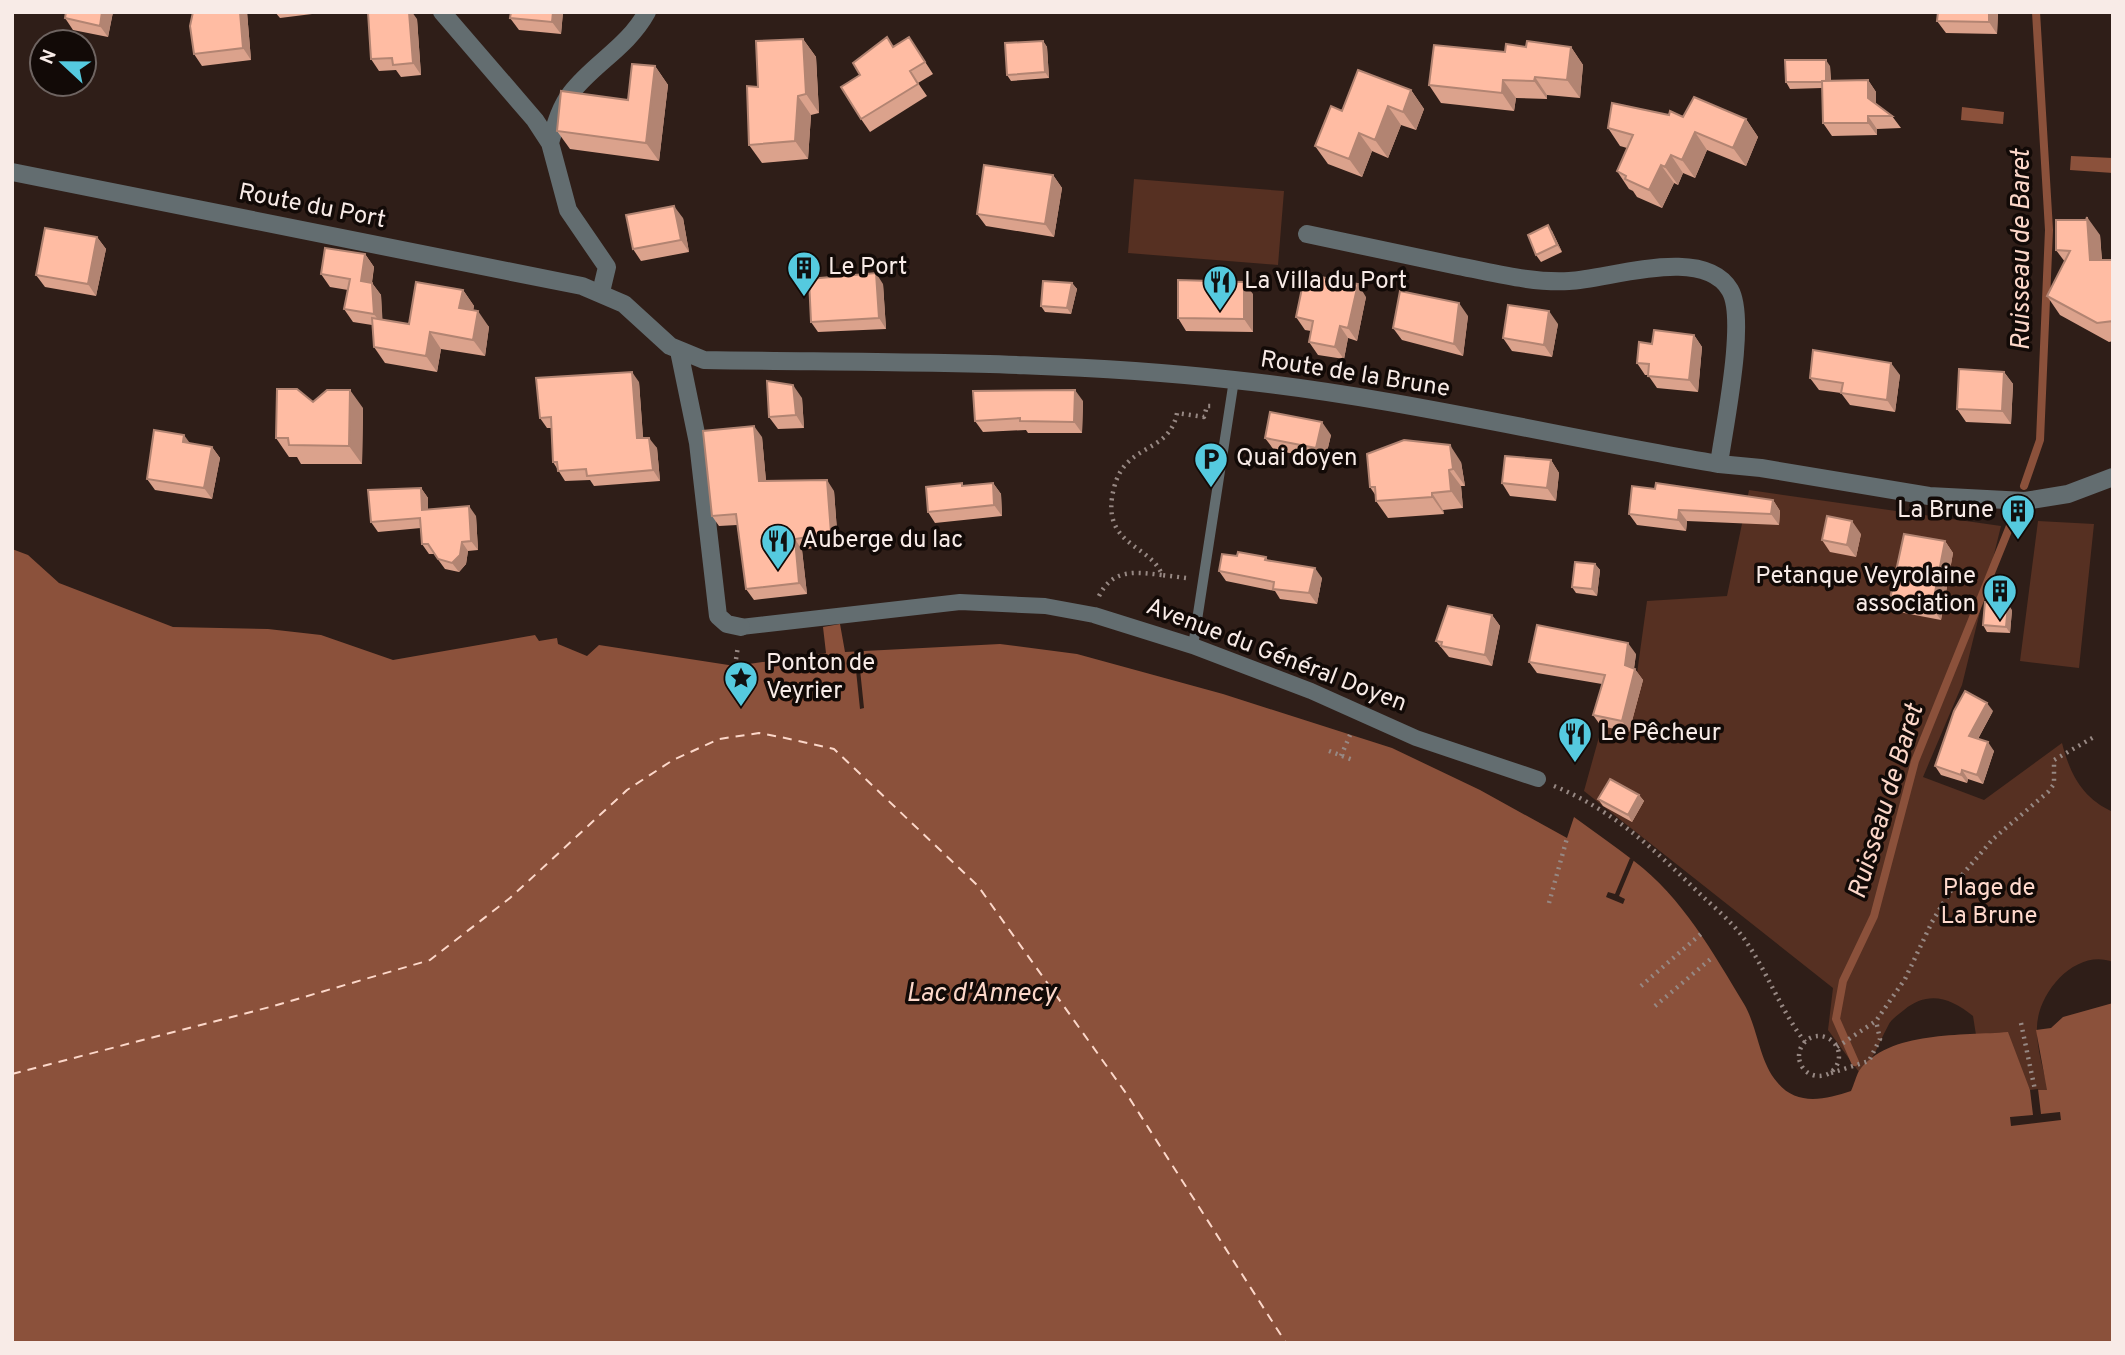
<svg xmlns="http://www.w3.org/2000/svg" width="2125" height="1355" viewBox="0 0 2125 1355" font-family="Overpass,sans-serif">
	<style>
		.green { fill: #563022 }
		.water { fill: #8b513b }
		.pier { fill: #2f1e18 }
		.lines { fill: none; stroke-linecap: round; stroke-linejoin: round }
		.stream { stroke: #8b513b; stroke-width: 8 }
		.ferry { stroke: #fcd7c9; stroke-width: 2; stroke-dasharray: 9 7; stroke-linecap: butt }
		.path { stroke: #978883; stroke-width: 4.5; stroke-dasharray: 2 5; stroke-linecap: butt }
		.service { stroke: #636d70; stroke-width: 10 }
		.pedestrian { stroke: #636d70; stroke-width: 16 }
		.minor { stroke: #636d70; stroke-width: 18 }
		.wall { fill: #dba28c }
		.shaded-wall { fill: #b28472 }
		.building { fill: #ffbca3; stroke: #b28472; stroke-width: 2 }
		.labels { text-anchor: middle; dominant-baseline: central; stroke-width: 7; stroke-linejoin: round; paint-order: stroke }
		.street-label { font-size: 24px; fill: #f8ebe7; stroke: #120a07 }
		.poi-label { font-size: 24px; fill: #f8ebe7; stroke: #120a07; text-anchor: start }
		.park-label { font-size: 24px; fill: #ffd9cc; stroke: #120a07 }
		.water-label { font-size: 26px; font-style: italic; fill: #fcd7c9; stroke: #120a07 }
	</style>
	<rect width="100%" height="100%" fill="#2f1e18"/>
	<!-- green -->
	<path class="green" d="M1134 179 1284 191 1278 265 1128 253Z
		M1749 490 2001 526 1962 685 1923 777 1984 800 2062 743C2070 774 2082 798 2113 812V962C2076 947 2035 994 2037 1031 2037 1050 2044 1071 2048 1090H2030L2000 1033 1976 1035 1973 1016C1951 998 1928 990 1904 1010 1898 1015 1891 1019 1888 1026 1877 1046 1877 1056 1859 1072L1828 1030 1833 988 1584 791 1609 701 1634 695 1647 601 1727 596Z
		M2038 521 2094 524 2079 668 2020 661Z"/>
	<!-- water -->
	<path class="water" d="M1962 107 2004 112 2003 124 1961 120Z
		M2071 156 2113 158V173L2070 170Z
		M12 549 28 555 59 583 173 627 268 629 321 635 393 660 535 635 539 641 557 638 558 644 587 656 599 645 735 666 826 653 823 627 840 624 845 652 1000 644 1077 654 1223 694 1392 748 1480 790 1567 838 1574 817C1594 832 1615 846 1634 861 1682 897 1714 954 1744 1004 1758 1028 1759 1061 1777 1082 1797 1107 1826 1099 1851 1091 1854 1085 1856 1076 1859 1071 1888 1030 1964 1036 2008 1032L2030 1090H2047L2036 1030 2051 1028 2063 1017 2113 1003V1343H12Z"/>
	<!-- pier -->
	<path class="pier" d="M858 650 864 708 860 709 854 651Z
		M1630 858 1634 860 1619 896 1625 899 1623 904 1606 897 1608 892 1615 894Z
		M2038 1089 2041 1114 2060 1112 2061 1120 2011 1126 2010 1117 2033 1115 2030 1090Z"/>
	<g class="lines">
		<!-- stream -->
		<path class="stream" d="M2024 486 2040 440 2049 230 2036 12
			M1855 1062 1836 1019 1843 981 1874 916 1915 761 2014 516"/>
		<!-- ferry -->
		<path class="ferry" d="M12 1074 270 1007 430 960 510 898 627 790 673 760 719 739 759 733 785 738 834 749 978 886 1128 1096 1286 1343"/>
		<!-- path -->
		<path class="path" d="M1186 578 1162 575C1151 544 1099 546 1114 488 1125 442 1169 455 1177 413L1204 417 1207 406H1212
			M1099 596C1113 568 1136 572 1162 575
			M735 666 738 646
			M1329 751 1353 760
			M1341 756 1350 735
			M1554 786C1613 810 1655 850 1700 894 1715 908 1733 923 1745 940 1768 973 1781 1011 1805 1042
			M1549 903 1567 838
			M1641 986 1702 933
			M1655 1006 1713 957
			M2021 1023 2035 1090
			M1799 1056a20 20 0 1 1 40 0a20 20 0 1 1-40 0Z
			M1837 1047 1876 1021 1905 979 1932 922 1956 882 1993 839 2048 792 2054 784V760L2094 737
			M1831 1073 1869 1061 1880 1039 1876 1021"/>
		<!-- service -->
		<path class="service" d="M1193 646 1234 380"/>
		<!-- pedestrian -->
		<path class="pedestrian" d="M741 627 960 602 1045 606 1094 615 1193 646 1311 691 1416 738 1538 779"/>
		<!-- minor -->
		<path class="minor" d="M442 12 535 120 550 143 568 210 607 267 601 292
			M550 143C555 126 560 107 571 93 594 63 627 48 647 12
			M12 172 582 286 624 304 670 346 704 360C881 363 1058 360 1234 380 1397 397 1558 437 1719 464L1761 468 1929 496 2025 501 2068 494 2113 477
			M1307 234C1357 245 1408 255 1458 266 1495 273 1531 283 1569 281 1611 279 1703 245 1730 290 1747 319 1724 427 1719 464
			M679 351 698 443 718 616 727 624 741 627"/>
	</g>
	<!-- wall -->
	<path class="wall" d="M113 12 108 37 73 30 65 18Z
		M193 12H247L251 60 202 66 194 54Z
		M275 12H312V14L280 18Z
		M563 12 561 34 519 30 510 18Z
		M1938 12H1998L1997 34 1946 33 1937 21Z
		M417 19 421 75 401 77 396 70 379 71 371 59Z
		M909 37 933 74 918 83 927 96 870 132 861 119 893 47Z
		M803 39 816 57 819 113 811 115 808 159 762 163 749 145 758 87Z
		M1043 41 1047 47 1049 78 1011 81 1007 75Z
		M1526 47H1571L1583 65 1580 98 1547 95V99L1516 98 1514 111 1441 103 1429 85 1505 52Z
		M655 66 668 85 659 161 570 149 557 131 628 100Z
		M1830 66 1831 81 1868 80 1876 92V104L1892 116 1901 128 1877 129V135L1832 136 1823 123 1822 88 1790 89 1786 82Z
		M1411 90 1424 109 1416 130 1401 125 1388 158 1372 151 1362 177 1328 164 1315 146 1342 111Z
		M1669 115 1683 117 1746 119 1758 137 1746 166 1707 150 1695 178 1683 173 1678 185 1674 183 1662 208 1637 197 1633 191 1629 189 1617 171 1627 148 1620 146 1608 128Z
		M1053 175 1062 188 1054 237 986 226 977 214Z
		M683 218 689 252 641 261 633 249Z
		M1552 231 1562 252 1541 262 1536 255Z
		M2100 235 2102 260H2113V341L2109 342 2060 315 2047 296 2065 262 2056 250Z
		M97 237 106 249 96 296 45 287 36 275Z
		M365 254 374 267 372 283 381 295 382 320 409 324 463 290 474 306 473 310 489 327 485 356 441 349 437 372 385 363 374 347 372 325 353 322 344 309 348 290 330 287 321 274Z
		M1072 283 1077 289 1071 314 1045 312 1041 306Z
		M883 284 886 329 818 332 811 322Z
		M1253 294V332L1186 331 1178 318Z
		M1366 297 1357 341 1348 338 1344 359 1318 355 1309 342 1311 331 1305 330 1296 317Z
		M1468 316 1463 356 1402 340 1393 328Z
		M1558 324 1552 357 1512 351 1503 338Z
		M1694 335 1702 347 1698 392 1657 388 1648 375H1645L1637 363 1652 344Z
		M2004 372 2013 384 2011 424 1966 422 1957 409Z
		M1900 375 1895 412 1850 405 1841 393 1819 390 1810 378Z
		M639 382 643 438 657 448 660 481 594 486 590 480 565 481 553 462 551 428H547L540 418Z
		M802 398 804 428 778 429 769 417Z
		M1083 401 1082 433H1028L1026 430 983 432 975 421Z
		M313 402 363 408 362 464H301L297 457H289L276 438Z
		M1331 435 1325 460 1274 450 1265 438Z
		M762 437 766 481 834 491 838 544 802 550 807 594 754 600 746 589 737 525 719 526 712 516Z
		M190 443 212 447 220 458 212 499 155 490 147 479Z
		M1551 460 1559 473 1556 501 1510 496 1502 483Z
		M1461 462 1465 486H1461L1463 508 1443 510 1444 514 1388 518 1376 501V496L1370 487Z
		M993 483 1001 494 1002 516 935 523 928 512Z
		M421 488 428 498V509L476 516 478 550 468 551 466 564 459 572 445 569 434 554H429L422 544 421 528 378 532 371 522Z
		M1773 500 1780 511 1779 525 1687 521 1686 531 1637 525 1629 514Z
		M1861 534 1856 557 1830 552 1822 540Z
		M1945 541 1953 553 1941 620 1899 612 1890 599Z
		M1237 556 1266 557 1268 561 1322 578 1317 604 1280 599 1275 591 1226 581 1219 571Z
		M1595 564 1600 570 1597 596 1576 593 1572 587Z
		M2012 610 2010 633 1987 632 1983 625Z
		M1492 615 1500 626 1492 666 1449 657 1436 641Z
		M1636 654 1634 668 1643 680 1629 732 1601 726 1593 715 1602 684 1537 673 1529 662Z
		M1993 711 1978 739 1994 751 1983 784 1968 779 1967 783 1941 775 1935 766Z
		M1639 795 1644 801 1632 822 1603 806 1598 799Z"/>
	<!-- shaded-wall -->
	<path class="shaded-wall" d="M102 12H113L108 37 100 26Z
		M240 12H247L251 60 243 48Z
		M409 12H412L417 19 421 75 413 63Z
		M553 12H563L561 34 552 22Z
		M1989 12H1998L1997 34 1989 22Z
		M803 39 816 57 819 113 806 94Z
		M1043 41 1047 47 1049 78 1045 72Z
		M1571 47 1583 65 1580 98 1567 80Z
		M1826 60 1830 66 1831 88 1826 82Z
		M655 66 668 85 659 161 646 143Z
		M1535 77 1547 95V99L1534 81Z
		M1503 80 1516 98 1514 111 1502 93Z
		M1868 80 1876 92V111L1868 98Z
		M1411 90 1424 109 1416 130 1403 112Z
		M798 96 811 115 808 159 795 141Z
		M1388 106 1401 125 1388 158 1375 140Z
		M1868 116 1877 129V135L1868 123Z
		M1746 119 1758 137 1746 166 1733 148Z
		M1695 132 1707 150 1695 178 1682 160Z
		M1359 133 1372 151 1362 177 1349 159Z
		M1671 155 1683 173 1678 185 1665 167Z
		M1661 165 1674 183 1662 208 1649 190Z
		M1053 175 1062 188 1054 237 1045 224Z
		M674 206 683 218 689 252 681 240Z
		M2087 217 2100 235 2103 278 2090 260Z
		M1548 225 1552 231 1562 252 1557 245Z
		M97 237 106 249 96 296 88 284Z
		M365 254 374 267 370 293 361 281Z
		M876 273 883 284 886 329 879 318Z
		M1244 282 1253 294V332L1244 319Z
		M372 283 381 295 383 327 374 314Z
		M1072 283 1077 289 1071 314 1067 308Z
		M1358 284 1366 297 1357 341 1348 328Z
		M463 290 474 306 471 324 459 308Z
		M1459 303 1468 316 1463 356 1454 344Z
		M478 311 489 327 485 356 473 340Z
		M1549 311 1558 324 1552 357 1544 345Z
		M1340 326 1348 338 1344 359 1335 347Z
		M430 332 441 349 437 372 426 356Z
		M1694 335 1702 347 1698 392 1689 380Z
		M1891 363 1900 375 1895 412 1887 400Z
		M632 372 639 382 644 449 637 438Z
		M2004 372 2013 384 2011 424 2002 411Z
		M793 385 802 398 804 428 796 415Z
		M350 390 363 408 362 464 349 446Z
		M1075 390 1083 401 1082 433 1074 422Z
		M1322 422 1331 435 1325 460 1316 448Z
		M754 426 762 437 767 492 759 481Z
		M184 435 192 446 183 442Z
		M649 438 657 448 660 481 653 470Z
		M1450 445 1461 462 1465 486 1453 469Z
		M212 447 220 458 212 499 204 488Z
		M1551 460 1559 473 1556 501 1547 488Z
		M1449 470 1461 486 1463 508 1451 491Z
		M827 480 834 491 838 544 831 533Z
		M993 483 1001 494 1002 516 994 505Z
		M421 488 428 498V519L422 510Z
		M1432 493 1443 510 1444 514 1432 497Z
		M1773 500 1780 511 1779 525 1771 514Z
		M469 506 476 516 478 550 471 541Z
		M1679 510 1687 521 1686 531 1678 520Z
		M1852 521 1861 534 1856 557 1847 545Z
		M795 539 802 550 807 594 799 583Z
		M1945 541 1953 553 1941 620 1932 608Z
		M462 542 468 551 466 564 459 572 452 563Z
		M1595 564 1600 570 1597 596 1592 589Z
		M1315 568 1322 578 1317 604 1309 593Z
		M2008 604 2012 610 2010 633 2006 627Z
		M1492 615 1500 626 1492 666 1485 655Z
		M1628 643 1636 654 1633 676 1625 665Z
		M1635 669 1643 680 1629 732 1622 721Z
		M1987 703 1993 711 1975 744 1969 736Z
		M1988 742 1994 751 1983 784 1977 775Z
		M1962 770 1968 779 1967 783 1961 775Z
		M1639 795 1644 801 1632 822 1628 815Z"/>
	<!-- building -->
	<path class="building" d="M66 12H102L100 26 65 18Z
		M193 12H240L243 48 194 54 190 26Z
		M368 12H409L413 63 393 65 392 58 371 59Z
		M511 12H553L552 22 510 18Z
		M1938 12H1989V22L1937 21Z
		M887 37 893 47 909 37 925 62 910 71 918 84 861 119 841 87 860 75 853 63Z
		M803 39 806 94 798 96 795 141 749 145 747 86 758 87 756 41Z
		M1043 41 1045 72 1007 75 1005 43Z
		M1527 41 1571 47 1567 80 1535 77 1534 81 1503 80 1502 93 1429 85 1434 45 1505 52 1506 44 1526 47Z
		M1785 60H1826V81H1822V82H1786Z
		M632 64 655 66 646 143 557 131 561 91 628 100Z
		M1358 70 1411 90 1403 112 1388 106 1375 140 1359 133 1349 159 1315 146 1331 106 1342 111Z
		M1868 80V98L1892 116H1868V123H1823L1822 81Z
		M1694 97 1746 119 1733 148 1695 132 1682 160 1671 155 1665 167 1661 165 1649 190 1625 179 1626 176 1617 171 1633 135 1608 128 1612 103 1669 115 1670 111 1683 117Z
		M984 165 1053 175 1045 224 977 214Z
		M674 206 681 240 633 249 626 215Z
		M2087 217 2090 260H2113V321L2097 323 2047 296 2070 251 2056 250V220H2086Z
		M1548 225 1557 245 1536 255 1528 235Z
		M45 228 97 237 88 284 36 275Z
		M325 248 365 254 361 281 372 283 374 314 344 309 350 279 321 274Z
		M876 273 879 318 811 322 809 279Z
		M1305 274 1358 284 1348 328 1340 326 1335 347 1309 342 1313 321 1296 317Z
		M1178 280 1244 282V319L1178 318Z
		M1043 281 1072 283 1067 308 1041 306Z
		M416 282 463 290 459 308 478 311 473 340 430 332 426 356 374 347 372 318 409 324Z
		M1400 291 1459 303 1454 344 1393 328Z
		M1508 305 1549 311 1544 345 1503 338Z
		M1654 330 1694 335 1689 380 1648 376 1649 364 1637 363 1639 342 1652 344Z
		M1813 350 1891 363 1887 400 1841 393 1843 383 1810 378Z
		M1959 369 2004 372 2002 411 1957 409Z
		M632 372 637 438H649L653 470 587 476 586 469 558 471 557 462H553L551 417 540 418 536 378Z
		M767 381 793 385 796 415 769 417Z
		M277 389H297L313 402 327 390H350L349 446 289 445 288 438H276Z
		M1075 390 1074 422 1020 421V418L975 421 973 391Z
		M1270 412 1322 422 1316 448 1265 438Z
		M754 426 759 481 827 480 831 533 795 539 799 583 746 589 736 514 712 516 703 431Z
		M154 430 184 435 183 442 212 447 204 488 147 479Z
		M1404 440 1450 445 1453 469 1449 470 1451 491 1432 493V497L1376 501 1375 487H1370L1367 454Z
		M1505 456 1551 460 1547 488 1502 483Z
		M962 483V486L993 483 994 505 928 512 926 487Z
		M1656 483 1773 500 1771 514 1679 510 1678 520 1629 514 1632 486 1655 489Z
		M421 488 422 510 469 506 471 541 462 542 460 555 452 563 438 559 428 544H422L420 518 371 522 368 490Z
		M1827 516 1852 521 1847 545 1822 540Z
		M1904 534 1945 541 1932 608 1890 599Z
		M1238 552 1266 557 1265 560 1315 568 1309 593 1273 589 1274 582 1219 571 1222 554 1237 556Z
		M1575 562 1595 564 1592 589 1572 587Z
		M1985 602 2008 604 2006 627 1983 625Z
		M1448 606 1492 615 1485 655 1441 646 1442 642 1436 641Z
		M1537 625 1628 643 1625 665 1635 669 1622 721 1593 715 1605 675 1529 662Z
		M1965 691 1987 703 1969 736 1988 742 1977 775 1962 770 1961 775 1935 766 1954 711Z
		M1610 779 1639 795 1628 815 1598 799Z"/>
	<!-- icons -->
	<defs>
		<g id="building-pin" transform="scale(1.75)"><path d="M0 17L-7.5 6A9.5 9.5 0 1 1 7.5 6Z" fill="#55cadf" stroke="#120a07"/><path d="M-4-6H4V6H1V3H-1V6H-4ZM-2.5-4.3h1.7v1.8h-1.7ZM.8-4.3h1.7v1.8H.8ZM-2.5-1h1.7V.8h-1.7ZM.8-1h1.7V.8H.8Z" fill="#111"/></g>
		<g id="restaurant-pin" transform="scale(1.75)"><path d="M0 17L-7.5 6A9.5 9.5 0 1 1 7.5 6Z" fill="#55cadf" stroke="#120a07"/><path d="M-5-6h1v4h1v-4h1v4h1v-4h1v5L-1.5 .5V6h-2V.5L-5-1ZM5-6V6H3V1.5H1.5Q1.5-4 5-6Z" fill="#111"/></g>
		<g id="parking-pin" transform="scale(1.75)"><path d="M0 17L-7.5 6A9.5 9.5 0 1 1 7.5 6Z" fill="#55cadf" stroke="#120a07"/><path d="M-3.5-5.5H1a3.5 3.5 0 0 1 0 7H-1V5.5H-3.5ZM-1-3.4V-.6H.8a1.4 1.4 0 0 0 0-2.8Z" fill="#111"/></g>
		<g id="sight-pin" transform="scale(1.75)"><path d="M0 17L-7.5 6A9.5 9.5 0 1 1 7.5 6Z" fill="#55cadf" stroke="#120a07"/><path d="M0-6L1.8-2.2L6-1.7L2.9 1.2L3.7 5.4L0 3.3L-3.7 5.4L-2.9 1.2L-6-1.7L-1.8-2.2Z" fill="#111"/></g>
	</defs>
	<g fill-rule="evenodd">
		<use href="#building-pin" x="804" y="268"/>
		<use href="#restaurant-pin" x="1220" y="282"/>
		<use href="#parking-pin" x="1211" y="459"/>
		<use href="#building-pin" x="2018" y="511"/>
		<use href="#restaurant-pin" x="778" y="541"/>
		<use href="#building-pin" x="2000" y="591"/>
		<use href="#sight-pin" x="741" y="678"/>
		<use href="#restaurant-pin" x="1575" y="734"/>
	</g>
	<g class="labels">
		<!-- street labels -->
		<g class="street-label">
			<text transform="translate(312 207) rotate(11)">Route du Port</text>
			<text transform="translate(1355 375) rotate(9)">Route de la Brune</text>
			<text transform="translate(1276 656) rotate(21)">Avenue du Général Doyen</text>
		</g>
		<!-- poi labels -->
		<g class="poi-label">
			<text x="828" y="268">Le Port</text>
			<text x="1244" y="282">La Villa du Port</text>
			<text x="1236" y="459">Quai doyen</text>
			<text x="1994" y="511" text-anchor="end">La Brune</text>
			<text x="802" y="541">Auberge du lac</text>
			<text x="1976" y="577" text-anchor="end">Petanque Veyrolaine<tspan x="1976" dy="28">association</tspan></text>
			<text x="766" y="664">Ponton de<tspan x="766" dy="28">Veyrier</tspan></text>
			<text x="1600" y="734">Le Pêcheur</text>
		</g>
		<!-- park labels -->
		<g class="park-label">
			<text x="1989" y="889">Plage de<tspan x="1989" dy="28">La Brune</tspan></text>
		</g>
		<!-- water labels -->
		<g class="water-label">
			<text transform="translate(2022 250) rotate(-90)">Ruisseau de Baret</text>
			<text transform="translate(1887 802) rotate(-73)">Ruisseau de Baret</text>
			<text x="981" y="994">Lac d'Annecy</text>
		</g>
	</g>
	<!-- border -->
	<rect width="2125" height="1355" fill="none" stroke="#f8ebe7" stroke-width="28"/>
	<!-- north arrow -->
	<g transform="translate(63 63) rotate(292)"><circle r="33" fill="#120a07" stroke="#6e6461" stroke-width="2"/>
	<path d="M0-5L12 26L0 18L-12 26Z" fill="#55cadf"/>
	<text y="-10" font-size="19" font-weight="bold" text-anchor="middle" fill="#f8ebe7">N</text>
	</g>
</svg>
